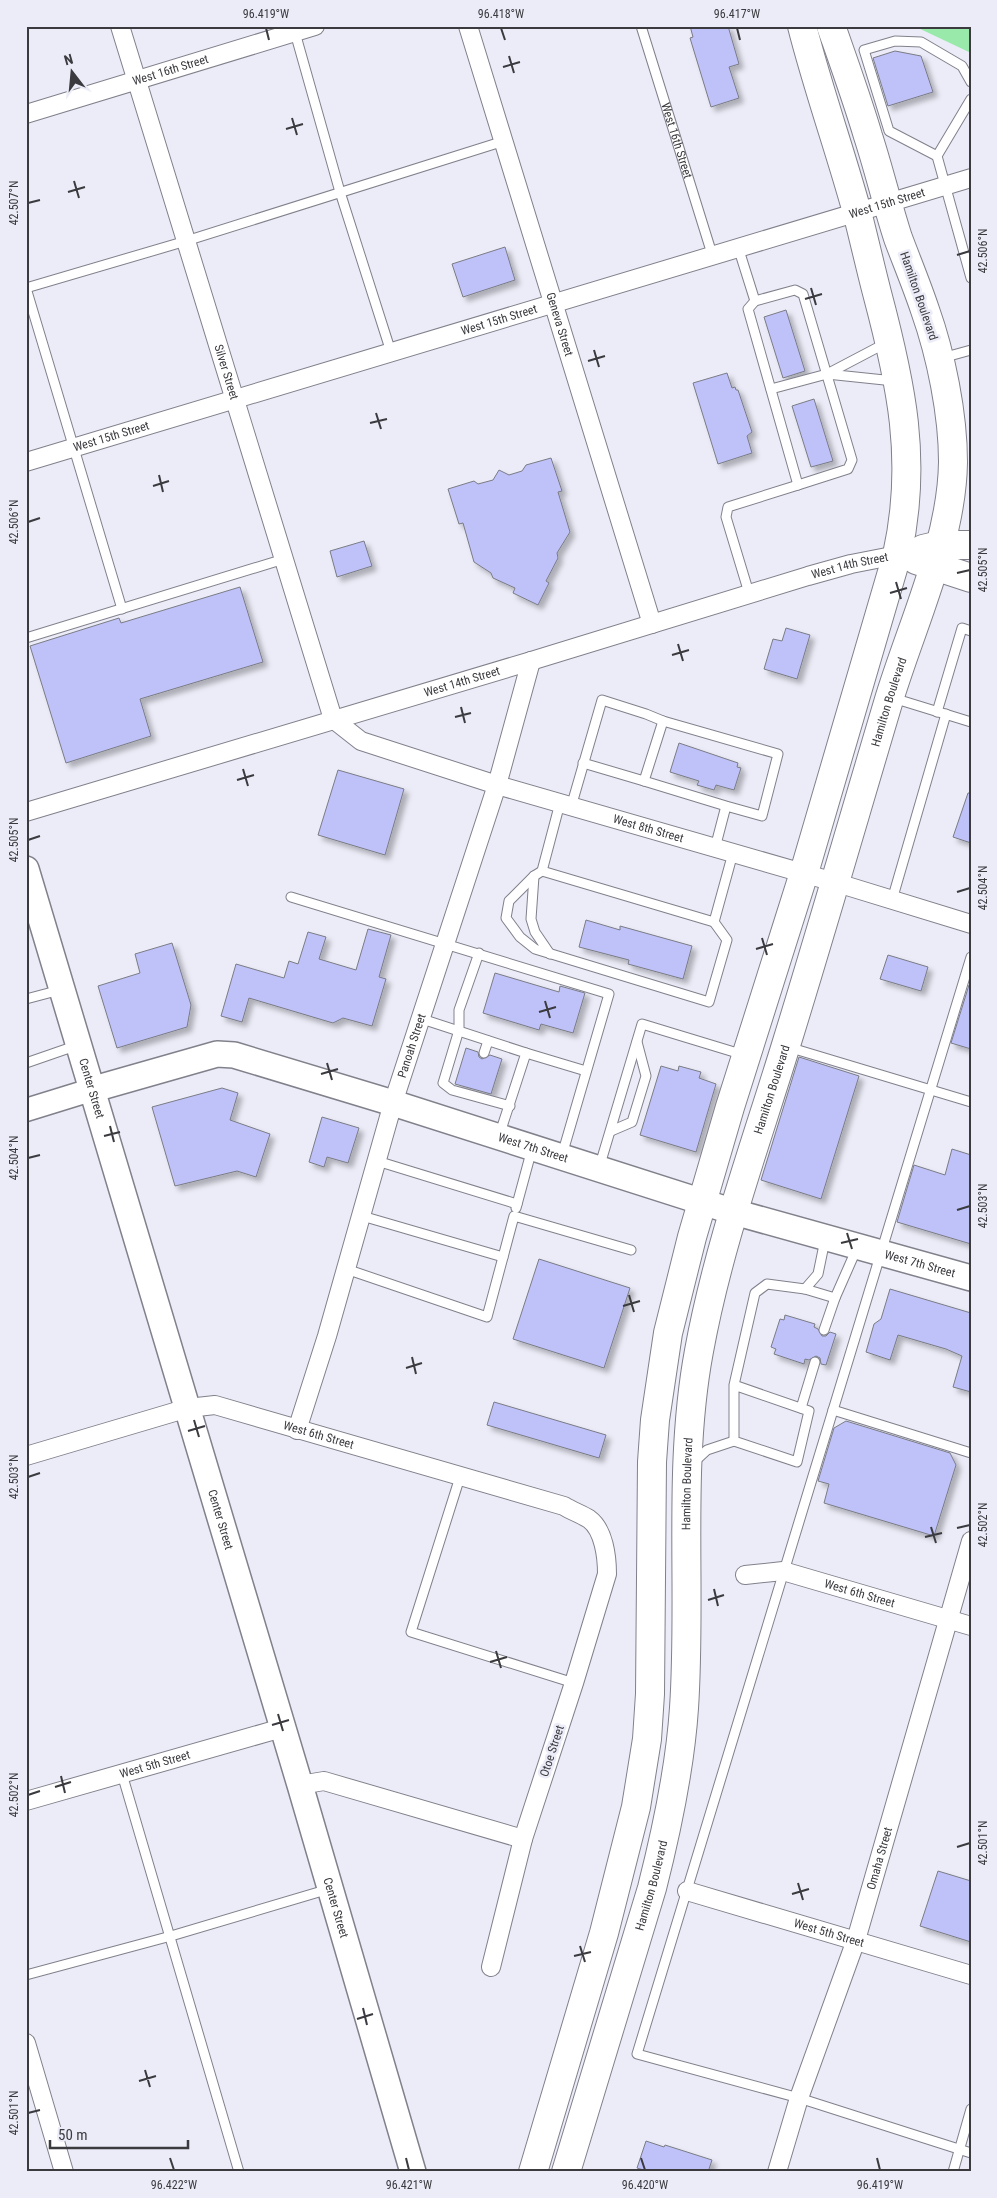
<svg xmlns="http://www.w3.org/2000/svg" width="997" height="2198" viewBox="0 0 997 2198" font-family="'Roboto Condensed',sans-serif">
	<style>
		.green { fill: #99e9ab }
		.building { fill: #bfc2f9; stroke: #7a7b85; filter: url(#shadow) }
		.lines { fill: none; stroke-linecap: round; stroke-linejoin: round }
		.service-casing { stroke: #81818c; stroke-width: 11 }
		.minor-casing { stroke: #81818c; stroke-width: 20 }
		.tertiary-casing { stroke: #81818c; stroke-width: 25 }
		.secondary-casing { stroke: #81818c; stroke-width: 28 }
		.primary-casing { stroke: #81818c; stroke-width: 30 }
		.service { stroke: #fff; stroke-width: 9 }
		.minor { stroke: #fff; stroke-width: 18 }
		.tertiary { stroke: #fff; stroke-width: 22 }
		.secondary { stroke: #fff; stroke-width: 25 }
		.primary { stroke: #fff; stroke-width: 28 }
		.ticks { fill: none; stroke: #3a3a3f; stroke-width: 2 }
		.labels { text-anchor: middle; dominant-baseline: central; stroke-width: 5; stroke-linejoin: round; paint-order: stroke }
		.street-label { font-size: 12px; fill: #3a3a3f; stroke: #ebecf7 }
		.neatline { fill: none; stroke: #3a3a3f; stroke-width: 2 }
		.ticks-label { font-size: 12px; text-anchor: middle; fill: #3a3a3f }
	</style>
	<defs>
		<filter id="shadow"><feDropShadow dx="4.5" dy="4.5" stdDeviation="2.5" flood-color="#0004"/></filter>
	</defs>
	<rect width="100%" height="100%" fill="#ebecf7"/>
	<!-- green -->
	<path class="green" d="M914 26H971V53Z"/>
	<!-- building -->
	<path class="building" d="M690 26H728L739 64 729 67 739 98 711 107 690 38 693 37Z
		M895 51 921 56 933 92 888 106 873 58Z
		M505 247 515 280 463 297 452 264Z
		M786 310 805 371 783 378 764 317Z
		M727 373 732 388 735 387 736 390H738L752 432 747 436 752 453 718 464 693 383Z
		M814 399 833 461 811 467 792 406Z
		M551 458 562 491 558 492 570 532 557 553 558 558 546 581 549 583 538 605 513 593 515 588 493 578 491 573 474 562 463 523 459 524 448 489 474 481 478 484 493 480 499 470 509 475 522 471 526 465Z
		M364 541 372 566 337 577 330 551Z
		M240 587 263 662 140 699 151 736 66 763 30 646 119 618 121 623Z
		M786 628 810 635 797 679 764 669 773 639 782 641Z
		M679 743 738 763 737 767 741 768 734 790 716 785 714 790 697 785 699 781 670 772Z
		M338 770 404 789 385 855 318 835Z
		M968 793H971V843L953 837Z
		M586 920 620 930V926L692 946 683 979 628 964 629 960 579 947Z
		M368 929 391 935 379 977 386 979 372 1026 343 1018 333 1023 249 998 242 1022 221 1016 236 964 284 978 289 961 298 964 308 932 326 937 319 959 356 970Z
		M172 943 191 1005 187 1027 117 1048 98 986 140 973 135 954Z
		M888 955 928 967 921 991 880 979Z
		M495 973 559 992 560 986 585 993 573 1033 541 1024 539 1030 483 1013Z
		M969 985 971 986V1049L951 1043Z
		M466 1048 478 1052 479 1057 482 1059 490 1055 502 1059 491 1094 455 1084Z
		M799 1057 859 1076 821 1199 761 1180Z
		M661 1066 678 1071 679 1066 701 1072 699 1078 716 1084 696 1152 640 1135Z
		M222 1088 238 1093 230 1120 270 1134 256 1177 237 1171 175 1186 152 1107Z
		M322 1117 359 1128 348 1163 327 1157 324 1167 309 1162Z
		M952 1149 971 1155V1244L897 1222 914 1165 945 1175Z
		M539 1259 630 1288 604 1368 513 1339Z
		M890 1289 971 1313V1392L953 1387 962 1356 946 1349 898 1335 890 1360 866 1352 874 1324 881 1319Z
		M785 1315 815 1324 814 1327 818 1329 822 1336H826L830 1332 836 1334 826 1365 821 1364 820 1358 816 1356 809 1360 805 1359 804 1364 774 1354 776 1349 771 1347 780 1319 784 1320Z
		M494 1402 606 1435 599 1458 487 1425Z
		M846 1421 950 1453 956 1465 934 1536 824 1503 829 1484 818 1481 834 1428Z
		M938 1871 971 1881V1942L920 1926Z
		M646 2141 664 2147 665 2145 712 2160 708 2172H650L637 2168Z"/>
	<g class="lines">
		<!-- service casing -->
		<g class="service-casing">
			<g id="service">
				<path id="s1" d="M641 26 712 254"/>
				<path d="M294 29 340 192 391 352"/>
				<path d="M971 99 937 156 971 278"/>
				<path d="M937 156 889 131 864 50 895 41 921 42 962 66 971 82"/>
				<path d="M738 247 755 301"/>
				<path d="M26 288 186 241 504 141"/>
				<path d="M26 288 122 609"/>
				<path d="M795 290 803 294 852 460 848 469 798 485 748 309 755 301Z"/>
				<path d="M942 358 971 350"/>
				<path d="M827 374 894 381"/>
				<path d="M771 389 827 374 886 343"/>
				<path d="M749 593 726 517 728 507 798 485"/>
				<path d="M26 638 284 559"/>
				<path d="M893 698 971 722"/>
				<path d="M937 712 962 628 971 631"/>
				<path d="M583 763 644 781"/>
				<path d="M560 803 542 871 534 876 509 901 506 918 520 937 535 949 709 1002 727 940 714 922"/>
				<path d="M571 807 602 700 646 714 663 721"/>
				<path d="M715 848 726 806 762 816 778 754 663 721 644 781 726 806"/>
				<path d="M542 871 714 922 733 853"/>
				<path d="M534 876 531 919 535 932 550 954"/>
				<path d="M291 897 609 994 562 1155"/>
				<path d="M892 900 946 714"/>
				<path d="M479 953 459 1010V1030L443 1083 452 1090 510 1106"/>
				<path d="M971 957 637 2054 799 2098 971 2153"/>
				<path d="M26 999 60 990"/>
				<path d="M422 1019 526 1053 499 1136"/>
				<path d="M788 1047 971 1102"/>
				<path d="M484 1053 488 1041"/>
				<path d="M526 1053 586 1071"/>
				<path d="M26 1063 78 1045"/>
				<path d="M611 1131 632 1122 646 1076 637 1042"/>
				<path d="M377 1161 517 1204"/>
				<path d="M599 1168 642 1024 744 1055"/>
				<path d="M516 1208 532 1149"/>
				<path d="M362 1216 503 1257"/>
				<path d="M346 1269 487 1317 514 1216 631 1250"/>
				<path d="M805 1289 818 1274 825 1240"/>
				<path d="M824 1330 835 1298 857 1248"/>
				<path d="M734 1385 809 1411 797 1462 734 1441V1385L755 1293 767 1284 805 1289 835 1298"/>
				<path d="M801 1408 815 1362"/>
				<path d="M833 1410 971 1453"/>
				<path d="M693 1463 707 1450 734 1441"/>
				<path d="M460 1477 411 1632 574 1683"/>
				<path d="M122 1774 239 2172"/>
				<path d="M26 1975 171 1936 329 1889"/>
				<path d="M953 2172 971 2109"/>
			</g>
		</g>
		<!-- minor casing -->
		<g class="minor-casing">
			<g id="minor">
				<path id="s2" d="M120 26 333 719 361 741 497 785 834 882 971 924"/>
				<path id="s3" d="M468 26 652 624"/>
				<path id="s4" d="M26 114 315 26"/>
				<path id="s5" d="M26 462 971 178"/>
				<path id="s6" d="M26 812 531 661 808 576 851 564 897 555"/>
				<path id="s7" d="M297 1430 327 1336 393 1103 497 785 531 661"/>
				<path id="s8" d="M26 1456 188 1408 215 1405 564 1506C572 1511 581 1514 589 1519 604 1530 607 1557 607 1574L574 1683 523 1839 491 1967"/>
				<path id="s9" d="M745 1575 783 1571 971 1626"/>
				<path d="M300 1785 324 1781 523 1839"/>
				<path id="s10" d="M26 1801 282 1728"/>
				<path id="s11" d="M687 1891 971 1975"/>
				<path d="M26 2043 64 2172"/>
				<path id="s12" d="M777 2172 799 2098 856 1940 971 1541"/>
			</g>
		</g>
		<!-- tertiary casing -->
		<g class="tertiary-casing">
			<path id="tertiary" d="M26 1110 94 1089"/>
		</g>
		<!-- secondary casing -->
		<g class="secondary-casing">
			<g id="secondary">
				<path id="s13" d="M26 869 300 1785 413 2172"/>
				<path id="s14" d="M94 1089 217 1054 234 1055 393 1103 734 1212 971 1278"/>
			</g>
		</g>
		<!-- primary casing -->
		<g class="primary-casing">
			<g id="primary">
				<path d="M923 549 940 545H971"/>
				<path d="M916 560 971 578"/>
				<path d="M533 2172 604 1933 636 1807 647 1739 650 1694 652 1462 655 1420 668 1333 692 1237 730 1107 804 873 897 555C918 461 901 383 877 293 870 266 864 239 857 212 840 150 818 89 802 26"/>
				<path id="s15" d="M566 2172 652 1888C667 1829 680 1769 684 1708 692 1589 677 1469 699 1351 718 1247 755 1146 786 1045 821 932 854 817 888 703 911 626 952 542 953 462 953 414 941 355 925 310 917 286 907 262 898 238 887 204 879 170 868 136 857 99 844 63 831 26"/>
			</g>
		</g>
		<!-- service -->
		<use href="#service" class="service"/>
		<!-- minor -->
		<use href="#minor" class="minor"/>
		<!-- tertiary -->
		<use href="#tertiary" class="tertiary"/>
		<!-- secondary -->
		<use href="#secondary" class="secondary"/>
		<!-- primary -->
		<use href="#primary" class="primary"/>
	</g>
	<!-- ticks -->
	<path class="ticks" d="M266 28 269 40M501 28 505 40M737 28 740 40M509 56 514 73M503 67 520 62M292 118 297 135M286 129 303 124M74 181 79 198M68 192 85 187M28 203 40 200M957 255 970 251M811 288 816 305M805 299 822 294M594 350 599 367M588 361 605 356M376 413 381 429M370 423 387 419M159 475 163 492M153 486 169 481M28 522 40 518M957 573 970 570M896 582 901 599M890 593 907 588M678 644 683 661M672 655 689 650M461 707 465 723M455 717 471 713M243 769 248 786M237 780 254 775M28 840 40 836M957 892 970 888M762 938 767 955M756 949 773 944M545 1001 550 1018M539 1012 556 1007M327 1063 332 1080M321 1074 338 1069M110 1126 114 1142M104 1136 120 1132M28 1158 40 1155M957 1210 970 1206M847 1233 852 1249M841 1243 858 1239M629 1295 634 1312M623 1306 640 1301M412 1357 416 1374M406 1368 422 1363M194 1420 199 1437M188 1431 205 1426M28 1477 40 1473M931 1527 936 1543M957 1528 970 1525M925 1537 942 1533M714 1589 718 1606M708 1600 724 1595M496 1651 501 1668M490 1662 507 1657M278 1714 283 1731M272 1725 289 1720M61 1776 65 1793M55 1787 71 1782M28 1795 40 1791M957 1847 970 1843M798 1883 803 1900M792 1894 809 1889M580 1946 585 1962M574 1956 591 1952M363 2008 367 2025M357 2019 373 2014M145 2070 150 2087M139 2081 156 2076M28 2113 40 2110M170 2158 174 2170M406 2158 409 2170M641 2158 645 2170M877 2158 880 2170"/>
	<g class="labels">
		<!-- street labels -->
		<g class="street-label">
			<text stroke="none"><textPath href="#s4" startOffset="151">West 16th Street</textPath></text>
			<text stroke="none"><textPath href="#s1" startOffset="120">West 16th Street</textPath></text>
			<text stroke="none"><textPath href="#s5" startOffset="899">West 15th Street</textPath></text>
			<text transform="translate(919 296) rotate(71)">Hamilton Boulevard</text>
			<text stroke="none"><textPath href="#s5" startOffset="494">West 15th Street</textPath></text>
			<text stroke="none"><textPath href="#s3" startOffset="312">Geneva Street</textPath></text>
			<text stroke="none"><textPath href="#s2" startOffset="362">Silver Street</textPath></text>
			<text stroke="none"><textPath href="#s5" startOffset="89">West 15th Street</textPath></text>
			<text stroke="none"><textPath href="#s6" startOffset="860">West 14th Street</textPath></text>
			<text stroke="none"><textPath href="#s6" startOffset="455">West 14th Street</textPath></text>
			<text stroke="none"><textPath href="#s15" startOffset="1514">Hamilton Boulevard</textPath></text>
			<text stroke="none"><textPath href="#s2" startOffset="1061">West 8th Street</textPath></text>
			<text stroke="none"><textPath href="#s7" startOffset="401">Panoah Street</textPath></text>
			<text stroke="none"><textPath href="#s13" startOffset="229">Center Street</textPath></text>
			<text stroke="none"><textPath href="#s15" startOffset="1109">Hamilton Boulevard</textPath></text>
			<text stroke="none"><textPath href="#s14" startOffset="458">West 7th Street</textPath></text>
			<text stroke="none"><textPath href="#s14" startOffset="862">West 7th Street</textPath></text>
			<text stroke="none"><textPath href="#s8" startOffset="304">West 6th Street</textPath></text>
			<text stroke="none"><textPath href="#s15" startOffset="704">Hamilton Boulevard</textPath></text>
			<text stroke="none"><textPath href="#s13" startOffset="679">Center Street</textPath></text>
			<text stroke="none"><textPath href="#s9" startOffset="118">West 6th Street</textPath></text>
			<text transform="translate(552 1751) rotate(-72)">Otoe Street</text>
			<text stroke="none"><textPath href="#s10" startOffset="134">West 5th Street</textPath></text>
			<text stroke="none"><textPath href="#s12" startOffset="330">Omaha Street</textPath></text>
			<text stroke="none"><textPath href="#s15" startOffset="299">Hamilton Boulevard</textPath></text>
			<text stroke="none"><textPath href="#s13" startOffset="1084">Center Street</textPath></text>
			<text stroke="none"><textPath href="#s11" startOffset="148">West 5th Street</textPath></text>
		</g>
	</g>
	<!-- border -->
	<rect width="997" height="2198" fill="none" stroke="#ebecf7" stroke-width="55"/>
	<!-- north arrow -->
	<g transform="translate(72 72) rotate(344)" stroke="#ebecf7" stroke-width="4" paint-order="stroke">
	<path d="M0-4L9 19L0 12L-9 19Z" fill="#3a3a3f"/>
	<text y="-8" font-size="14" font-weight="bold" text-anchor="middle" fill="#3a3a3f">N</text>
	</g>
	<!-- scale -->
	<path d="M50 2140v8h138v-8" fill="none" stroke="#3a3a3f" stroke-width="2.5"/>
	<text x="58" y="2140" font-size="15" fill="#3a3a3f" stroke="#ebecf7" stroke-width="4" paint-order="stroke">50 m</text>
	<rect x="28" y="28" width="942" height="2142" class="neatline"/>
	<g class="ticks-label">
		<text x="266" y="18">96.419°W</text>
		<text x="501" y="18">96.418°W</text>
		<text x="737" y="18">96.417°W</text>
		<text transform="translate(14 203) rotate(-90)" y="4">42.507°N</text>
		<text transform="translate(983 251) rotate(-90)" y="4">42.506°N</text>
		<text transform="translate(14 522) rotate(-90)" y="4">42.506°N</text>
		<text transform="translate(983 570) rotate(-90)" y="4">42.505°N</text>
		<text transform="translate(14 840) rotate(-90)" y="4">42.505°N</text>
		<text transform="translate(983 888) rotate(-90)" y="4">42.504°N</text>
		<text transform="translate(14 1158) rotate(-90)" y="4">42.504°N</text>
		<text transform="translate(983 1206) rotate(-90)" y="4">42.503°N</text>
		<text transform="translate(14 1477) rotate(-90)" y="4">42.503°N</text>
		<text transform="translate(983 1525) rotate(-90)" y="4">42.502°N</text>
		<text transform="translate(14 1795) rotate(-90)" y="4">42.502°N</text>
		<text transform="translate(983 1843) rotate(-90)" y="4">42.501°N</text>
		<text transform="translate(14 2113) rotate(-90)" y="4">42.501°N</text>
		<text x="174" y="2189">96.422°W</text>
		<text x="409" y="2189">96.421°W</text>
		<text x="645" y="2189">96.420°W</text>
		<text x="880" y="2189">96.419°W</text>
	</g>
</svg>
